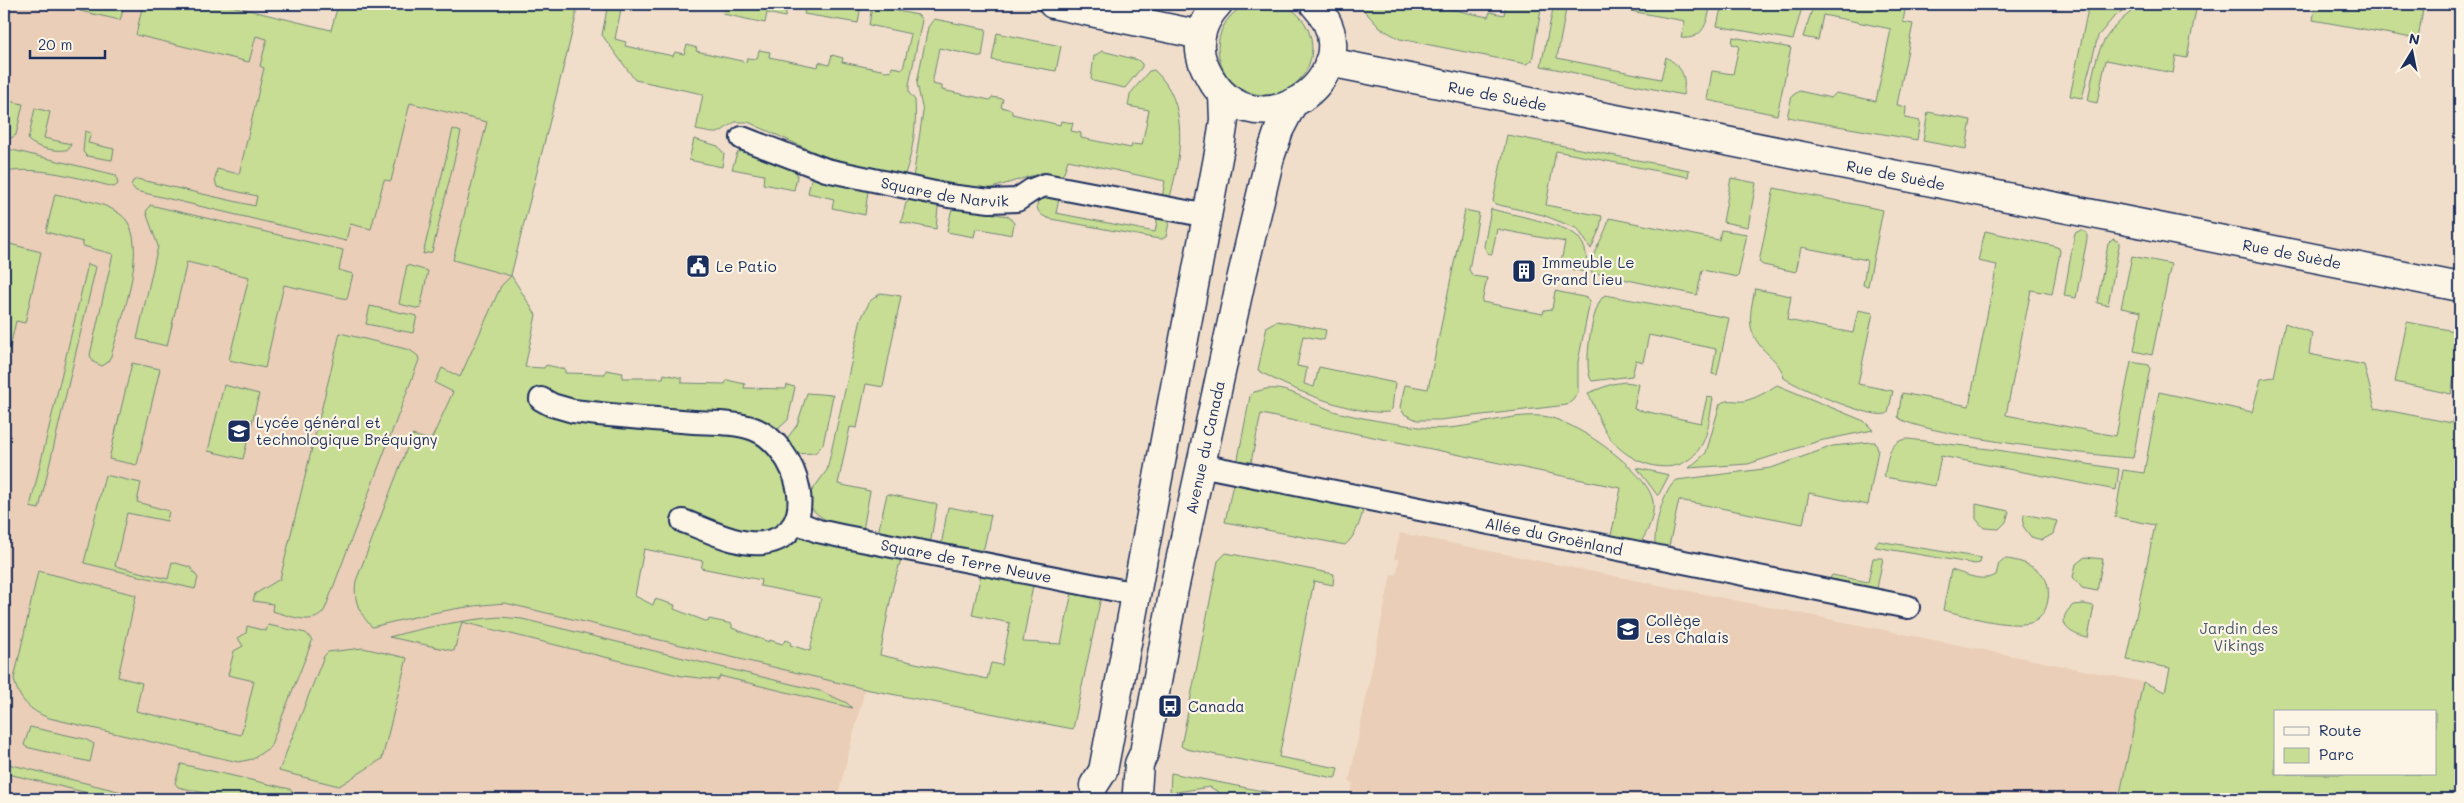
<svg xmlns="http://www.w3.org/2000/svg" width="2464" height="803" viewBox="0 0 2464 803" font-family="Mali,sans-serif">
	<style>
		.built { fill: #eaceb7 }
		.green { fill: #c6dd93; stroke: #708678; fill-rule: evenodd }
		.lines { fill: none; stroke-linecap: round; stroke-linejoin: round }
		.minor-casing { stroke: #1b2f5e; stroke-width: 26 }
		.tertiary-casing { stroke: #1b2f5e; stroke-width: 31 }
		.secondary-casing { stroke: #1b2f5e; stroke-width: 31 }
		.minor { stroke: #fcf5e5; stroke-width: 22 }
		.tertiary { stroke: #fcf5e5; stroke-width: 28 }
		.secondary { stroke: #fcf5e5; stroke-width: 28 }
		.labels { text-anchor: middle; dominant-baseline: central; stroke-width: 4.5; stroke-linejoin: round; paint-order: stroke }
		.street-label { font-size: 15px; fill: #1b2f5e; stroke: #fcf5e5 }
		.poi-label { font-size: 15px; fill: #1b2f5e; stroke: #fcf5e5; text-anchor: start }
		.park-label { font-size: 15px; fill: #465a6b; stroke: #fcf5e5 }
	</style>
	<rect width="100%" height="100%" fill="#f1deca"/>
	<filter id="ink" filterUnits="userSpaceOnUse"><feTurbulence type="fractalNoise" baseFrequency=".02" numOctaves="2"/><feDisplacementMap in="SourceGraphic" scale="10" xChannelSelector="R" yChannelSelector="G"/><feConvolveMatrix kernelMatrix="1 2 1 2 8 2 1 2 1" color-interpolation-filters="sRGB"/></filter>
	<g filter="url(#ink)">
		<!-- built -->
		<path class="built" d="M4 4H223L331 30 336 12 341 4H576V17L511 275 438 587 865 689 837 799H4Z
			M1400 533 2143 682 2119 799H1349L1353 783 1349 782 1391 574 1396 575 1398 567 1399 559H1394Z"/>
		<!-- green -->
		<path class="green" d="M1218 48a47 47 0 1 1 94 0a47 47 0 1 1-94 0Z
			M82 4H125L120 20 80 11Z
			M126 4H223L331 30 336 12 341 4H576V17L511 275 536 315 525 367 544 368 546 365 565 369V373L605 374 606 370 623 373 622 378H663L664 374 682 378V383L725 384 727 380 745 384 744 388 786 389 787 385 795 387 788 420 780 427 768 448 777 458 814 539 902 556 893 586 880 655 987 679 991 663 1002 665 1010 623 972 615 981 574 1033 585 1023 642 1061 644 1072 592 1101 597 1073 729 865 689 505 603C459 606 417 616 372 627 359 613 353 600 356 581L412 435 427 439 432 438 453 392 435 383 442 368 460 377 501 286 511 276 453 260 487 122 410 103 391 181 384 180 371 229 350 224 346 241 136 191 131 185 133 181 137 179 255 206 257 196 217 187 215 180 217 169 239 174 264 68 260 66 267 39 256 36 249 62 136 35 142 8ZM644 549 703 561 701 568 761 580 760 586 821 598 810 651 790 645 791 642 786 640 782 644 770 640 769 642 732 628V624L709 619 708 622 674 609 675 605 655 599 653 605 635 596Z
			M608 4H622L615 39 626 42 625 46 673 56 675 52 684 54 687 45 697 48 696 51 746 62 747 58 757 59 759 50 770 52 769 57 818 67 819 62 829 65 832 55 843 58 842 62 891 72 892 67 903 69 911 34 869 25 872 6 918 15 922 20 909 85V93L915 100C917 124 913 151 905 174L901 176 823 156 748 122H735C714 135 723 135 696 130L703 94 635 80 602 35Z
			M725 4H788L785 17 767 13 765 23 723 14Z
			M806 4H856L861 5 858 23 804 14Z
			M1358 4H1435V6L1488 17 1490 12 1504 15 1506 4H1542L1532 61 1526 64 1400 39 1380 28Z
			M1554 4H1567L1557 58 1661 79 1666 57C1682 67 1687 76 1683 95L1541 66Z
			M1592 4H1711C1707 22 1704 40 1681 38L1685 21Z
			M1722 4H1803L1793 40 1717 26Z
			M1814 4H1906L1903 22 1913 24 1897 105 1906 107 1905 118 1920 121 1917 140 1787 117 1792 96 1799 91 1831 98 1836 93 1876 101 1891 29 1823 15 1818 40 1803 37Z
			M2089 4H2131L2113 18 2098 36 2082 98 2070 96Z
			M2141 4H2197L2187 58 2176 56 2173 73 2106 60 2097 103 2088 101C2097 50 2098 36 2141 4Z
			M2316 4H2424L2418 39 2313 20Z
			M934 19 986 29 982 57 939 48 932 84 942 86V90L990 100 992 97 1003 99 1001 107 1012 110V114L1060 125 1061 121 1073 123 1071 131 1081 133V138L1131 148 1132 144 1142 145 1149 110 1128 106 1130 94 1149 71 1154 70C1190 102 1181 157 1170 197L1162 198 1165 181 1068 160 1064 173 1059 177 1031 176 979 192 913 178 923 112 917 83 928 27Z
			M997 33 1061 46 1056 71 992 60Z
			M1733 37 1791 48 1777 115 1707 100 1712 71 1733 74 1739 46 1732 44Z
			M1102 51 1138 60 1142 64V67L1125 88 1093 81 1091 79 1094 56Z
			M4 100 23 104 16 135 11 138 4 137Z
			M35 108 50 112 44 138 71 144 69 149C58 153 36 148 28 140Z
			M1928 112 1971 120 1966 149 1923 141Z
			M453 129 461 132 432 252 423 254Z
			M85 131 91 133 88 143 114 149 112 160 87 156 83 152Z
			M1507 135 1689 170 1688 177 1556 151 1546 205 1602 216 1600 228 1591 249 1578 229 1543 215 1495 204 1493 201Z
			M694 139 718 146 724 154 722 167 689 160Z
			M4 148 116 175 118 184 114 187C78 178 41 166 4 172Z
			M745 149 796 170 797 177 794 190 763 184 764 175 732 169 737 153Z
			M812 175 868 190 865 215 832 208 834 199 808 193Z
			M1731 178 1756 183 1748 227 1723 222Z
			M1774 188 1883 210 1868 286 1863 285 1867 260 1801 247 1796 272 1763 265 1759 262Z
			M55 194C76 199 103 201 120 214 153 237 120 323 111 356L107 363 102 366 93 362 90 355 113 254 83 246V242L46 232Z
			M1060 194 1056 213 1155 232 1158 215 1170 218 1166 237 1162 239 1153 238 1051 219C1039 216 1034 209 1039 197Z
			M911 199 934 202 938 207 936 229 901 222 906 203Z
			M150 205 343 250 339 270 353 274 347 299 284 285 265 368 229 360 249 277 187 262 167 346 137 339 158 246 146 212Z
			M954 208 1008 216 1014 223 1012 235 976 228 974 237 947 232 951 212Z
			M1491 209C1509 214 1565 224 1577 236 1587 247 1588 258 1585 272L1560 267 1565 242 1497 229 1492 254 1487 253 1484 246Z
			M1465 210 1479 213 1469 270 1473 276 1487 278 1482 302 1543 314 1544 310 1552 309 1555 291 1588 298 1590 301 1578 362V392L1573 400 1567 405 1440 420H1417L1404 414 1400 407 1405 385 1428 389Z
			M1609 218 1719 240 1721 230 1747 234 1738 277 1702 270 1697 295 1591 272C1589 254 1606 236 1609 218Z
			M2081 230 2087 233V239L2076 298 2064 296 2074 237 2075 233Z
			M1985 231 2054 246 2059 248 2060 252 2052 294 2031 290 2006 415 2116 436 2131 362 2149 365 2150 368 2133 458C2102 457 1910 433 1898 417L1902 393 1969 406 1997 265 1978 261Z
			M2113 239 2119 242V246L2108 305 2097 303 2108 244Z
			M6 243 41 252 25 323 16 321 4 374V250Z
			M2132 256 2171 264 2152 355 2134 351 2141 312 2121 308Z
			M88 264 96 267 39 509 30 507Z
			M407 265 428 271 420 309 399 304Z
			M1755 289 1791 296 1787 320 1853 333 1858 310 1873 313 1858 384 1893 391 1888 413C1877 422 1797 387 1784 378 1782 368 1776 362 1769 355 1745 333 1749 318 1755 289Z
			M881 293 901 296 883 387 866 384 857 428 850 427 838 484 870 491 863 530C841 525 821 524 808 503L811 492 827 470 861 319 870 301Z
			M1605 295 1729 318 1717 375 1712 374 1716 349 1649 335 1643 362 1636 360 1632 376 1592 381C1582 369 1592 303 1605 295Z
			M370 306 417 316 413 333 366 324Z
			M1277 321 1326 330 1324 340 1303 336 1297 366 1307 368 1304 384 1314 387 1319 367 1395 383 1392 409 1389 412C1357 416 1285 388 1258 370L1267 326Z
			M2407 322 2460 332V348L2451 394 2395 382Z
			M2285 323 2312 333 2309 354 2364 365 2375 408 2452 423 2460 390V799H2119L2143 682 2165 692 2170 668 2127 660 2155 525 2115 517 2123 470 2144 473 2159 392 2252 412 2261 379 2274 377ZM2275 712H2435V774H2275Z
			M340 333 410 350 418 356 419 360 325 609C315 628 288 615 272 611L273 604 253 601 255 594 280 579Z
			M132 363 160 369 137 465 109 459Z
			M1625 382 1639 384 1634 409 1701 423 1707 397 1713 398C1710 413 1709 433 1701 446 1680 482 1631 466 1610 438 1599 424 1596 408 1588 393L1612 384Z
			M224 385 259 394 243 459 208 451Z
			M1777 385 1864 421 1873 430 1819 441 1748 464 1689 468 1706 453 1720 404C1727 398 1736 402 1744 401 1757 398 1766 392 1777 385Z
			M1266 389C1291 386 1313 405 1337 412 1363 419 1391 423 1419 427 1461 434 1501 413 1542 416 1572 418 1648 471 1653 501 1655 515 1648 532 1640 543L1610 540 1621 488 1261 414 1250 467 1237 464 1250 396 1254 392Z
			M807 393 833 395 823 445 815 453 795 454 787 441 788 437 797 425Z
			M1908 439 1997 450 2119 469 2116 490 1941 456 1935 486 1884 477C1888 460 1888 440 1908 439Z
			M1870 442H1875L1878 450 1868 505 1809 493 1803 524 1679 500 1668 551 1655 546C1654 529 1662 490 1677 480L1771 468 1833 446Z
			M1637 468 1669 475 1658 496Z
			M105 475 141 483 137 502 169 511 167 521 127 513 115 566 168 579 172 562 190 567 198 578 195 589 84 563Z
			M1234 479 1364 506C1361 520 1356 536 1345 545L1225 522Z
			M887 494 937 504 930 545 878 533Z
			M1976 504 2009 511 2006 522 1999 529 1984 528 1976 519Z
			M948 507 991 515 984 548 979 552 941 546Z
			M2024 514 2057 521 2053 534 2042 540 2031 537 2023 526Z
			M1878 541 1976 557 1981 558 1980 563 1975 564 1875 547Z
			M1226 553 1334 574 1333 585 1314 581 1279 757 1338 768 1336 777 1334 778 1186 749 1181 746 1218 561Z
			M2085 557 2103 559 2097 591 2082 588 2073 577 2076 564Z
			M1873 558H1883L1876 594 1829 580 1832 575 1868 582Z
			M2004 559C2016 559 2033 565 2042 574 2054 587 2049 619 2030 623 2007 628 1966 616 1943 610L1951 570C1966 574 1982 583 1996 575L1999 563Z
			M38 571 136 595 118 677 142 683 136 711 241 735 254 681 228 675 234 651 243 646 238 638 246 633 247 626 266 631 268 625 306 633 312 640 311 644 270 747 253 759 238 762 49 718C30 711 18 699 14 679Z
			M2084 604 2094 606 2088 638C2068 634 2054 622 2073 605Z
			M500 617 522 619 820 691 847 703 852 708 720 676 718 680 682 676 462 622 454 651 389 637C426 627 462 620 500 617Z
			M363 648 407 658 382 759 339 786 279 771 324 656 328 652Z
			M30 727 85 739 94 744 90 762 26 747 24 745Z
			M4 763 130 794 128 799H113L4 773Z
			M181 764 290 789 293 793 292 799H231L178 787 175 783Z
			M1171 773 1176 774 1303 799H1230L1210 787 1170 793Z"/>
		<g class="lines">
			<!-- minor casing -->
			<g class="minor-casing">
				<g id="minor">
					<path id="s1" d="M742 138 826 170 949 196 990 201 1017 200 1032 190 1045 185 1208 216"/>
					<path d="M541 399 552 405 573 411C613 416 653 419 694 422 713 423 735 422 754 429 797 445 826 534 763 543 737 546 708 530 683 521"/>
					<path id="s2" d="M1200 465 1908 607"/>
					<path id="s3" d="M796 522 818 531 841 536 1137 594"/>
				</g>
			</g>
			<!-- tertiary casing -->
			<g class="tertiary-casing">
				<g id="tertiary">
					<path d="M1094 785 1103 771 1220 147 1224 120 1223 95"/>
					<path id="s4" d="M1137 792 1139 764 1144 753 1174 589 1241 280 1270 157 1279 130 1292 105"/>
				</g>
			</g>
			<!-- secondary casing -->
			<g class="secondary-casing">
				<g id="secondary">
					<path d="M1053 4 1201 35"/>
					<path d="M1218 4C1203 20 1195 42 1203 63 1245 169 1381 74 1314 4"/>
					<path id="s5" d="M1329 62 2460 287"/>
				</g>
			</g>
			<!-- minor -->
			<use href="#minor" class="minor"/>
			<!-- tertiary -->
			<use href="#tertiary" class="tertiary"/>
			<!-- secondary -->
			<use href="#secondary" class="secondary"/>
		</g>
	</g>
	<!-- icons -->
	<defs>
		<g id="civic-square" transform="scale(1.25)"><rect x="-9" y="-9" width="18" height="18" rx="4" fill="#1b2f5e" stroke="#fcf5e5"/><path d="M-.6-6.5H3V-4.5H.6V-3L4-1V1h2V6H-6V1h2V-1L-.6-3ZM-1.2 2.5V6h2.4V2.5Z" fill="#fff"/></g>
		<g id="building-square" transform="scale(1.25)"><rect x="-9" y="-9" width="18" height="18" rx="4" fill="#1b2f5e" stroke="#fcf5e5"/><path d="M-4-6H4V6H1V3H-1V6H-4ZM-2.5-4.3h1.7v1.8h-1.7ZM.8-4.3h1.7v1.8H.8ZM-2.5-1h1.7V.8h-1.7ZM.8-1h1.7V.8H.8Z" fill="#fff"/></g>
		<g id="school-square" transform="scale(1.25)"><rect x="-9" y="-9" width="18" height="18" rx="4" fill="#1b2f5e" stroke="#fcf5e5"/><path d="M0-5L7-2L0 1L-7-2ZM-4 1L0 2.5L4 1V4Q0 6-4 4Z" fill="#fff"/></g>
		<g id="bus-square" transform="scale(1.25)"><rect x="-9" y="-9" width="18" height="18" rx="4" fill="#1b2f5e" stroke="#fcf5e5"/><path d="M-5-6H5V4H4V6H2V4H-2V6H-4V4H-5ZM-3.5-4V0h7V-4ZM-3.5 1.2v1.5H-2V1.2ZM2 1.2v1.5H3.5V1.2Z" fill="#fff"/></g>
	</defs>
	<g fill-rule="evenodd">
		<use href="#civic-square" x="698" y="266"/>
		<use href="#building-square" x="1524" y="271"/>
		<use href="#school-square" x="239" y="431"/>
		<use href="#school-square" x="1628" y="629"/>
		<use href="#bus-square" x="1170" y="706"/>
	</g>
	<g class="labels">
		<!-- street labels -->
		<g class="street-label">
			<text stroke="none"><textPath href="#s5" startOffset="172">Rue de Suède</textPath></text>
			<text stroke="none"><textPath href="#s5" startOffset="578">Rue de Suède</textPath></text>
			<text stroke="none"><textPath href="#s1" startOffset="211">Square de Narvik</textPath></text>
			<text stroke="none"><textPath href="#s5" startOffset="982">Rue de Suède</textPath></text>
			<text stroke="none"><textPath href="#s4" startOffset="352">Avenue du Canada</textPath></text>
			<text stroke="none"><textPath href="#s2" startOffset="361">Allée du Groënland</textPath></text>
			<text stroke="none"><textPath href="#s3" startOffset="175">Square de Terre Neuve</textPath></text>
		</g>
		<!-- poi labels -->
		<g class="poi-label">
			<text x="1542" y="262">Immeuble Le<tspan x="1542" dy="17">Grand Lieu</tspan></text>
			<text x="716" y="266">Le Patio</text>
			<text x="256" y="422">Lycée général et<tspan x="256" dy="17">technologique Bréquigny</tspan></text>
			<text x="1646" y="620">Collège<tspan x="1646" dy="17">Les Chalais</tspan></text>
			<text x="1188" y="706">Canada</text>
		</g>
		<!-- park labels -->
		<g class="park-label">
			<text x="2239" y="628">Jardin des<tspan x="2239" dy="17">Vikings</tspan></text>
		</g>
	</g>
	<!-- margin -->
	<rect width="2464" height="803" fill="none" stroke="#fcf5e5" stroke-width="20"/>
	<rect x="10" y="10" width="2444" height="783" fill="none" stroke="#1b2f5e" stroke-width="2" filter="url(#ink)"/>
	<!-- legend -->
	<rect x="2274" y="710" width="162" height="65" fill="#fcf5e5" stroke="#a2a6af"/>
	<rect x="2284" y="727" width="25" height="8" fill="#fcf5e5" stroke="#a2a6af"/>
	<text x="2319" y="736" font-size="15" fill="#1b2f5e">Route</text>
	<rect x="2284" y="748" width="25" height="15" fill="#c6dd93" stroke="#a2a6af"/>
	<text x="2319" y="760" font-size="15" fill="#1b2f5e">Parc</text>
	<!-- north arrow -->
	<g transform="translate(2412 52) rotate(10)" stroke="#fcf5e5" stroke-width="4" paint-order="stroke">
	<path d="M0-4L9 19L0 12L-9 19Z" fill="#1b2f5e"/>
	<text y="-8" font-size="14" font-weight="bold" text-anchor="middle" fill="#1b2f5e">N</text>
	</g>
	<!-- scale -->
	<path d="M30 50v8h75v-8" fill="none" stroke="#1b2f5e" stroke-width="2.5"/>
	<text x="38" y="50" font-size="15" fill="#1b2f5e" stroke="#fcf5e5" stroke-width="4" paint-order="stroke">20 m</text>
</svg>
